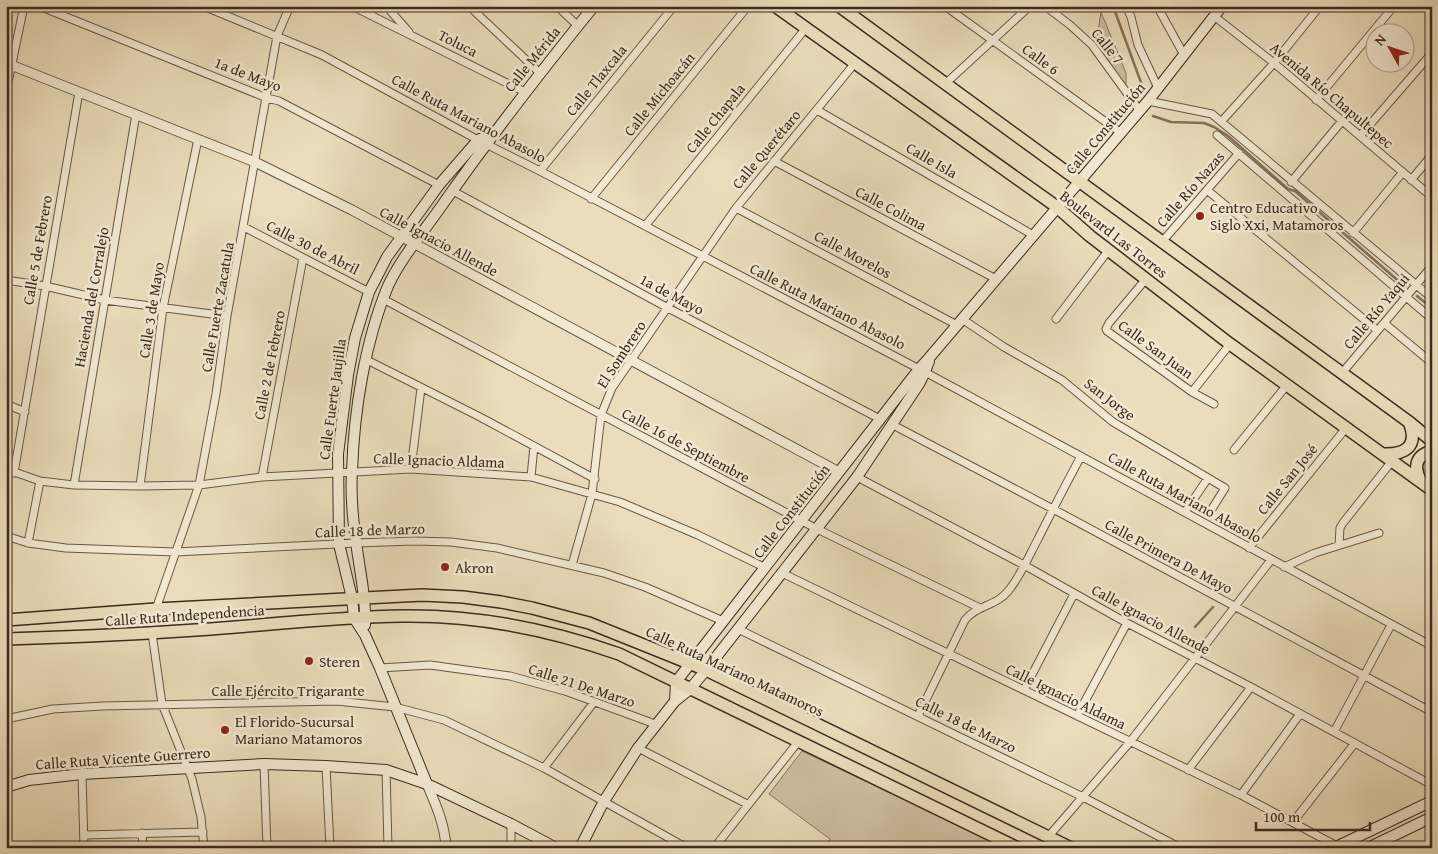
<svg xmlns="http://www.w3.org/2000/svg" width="1438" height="854" viewBox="0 0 1438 854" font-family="'Gentium Book Plus',serif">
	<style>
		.green { fill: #cebfa1; stroke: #867461 }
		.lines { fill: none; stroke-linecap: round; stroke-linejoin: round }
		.stream { stroke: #82715e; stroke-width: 2.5 }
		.minor-casing { stroke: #695748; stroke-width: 9 }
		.tertiary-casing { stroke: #695748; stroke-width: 11 }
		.secondary-casing { stroke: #3e2a21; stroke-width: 12 }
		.primary-casing { stroke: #3e2a21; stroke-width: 14 }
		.minor { stroke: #f2e9d3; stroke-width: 7 }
		.tertiary { stroke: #f2e9d3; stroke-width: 9 }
		.secondary { stroke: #f2e9d3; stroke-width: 10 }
		.primary { stroke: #ebddbb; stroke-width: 11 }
		.poi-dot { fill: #8f2418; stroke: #f2e9d3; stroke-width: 2 }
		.labels { text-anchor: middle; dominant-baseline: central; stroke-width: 5; stroke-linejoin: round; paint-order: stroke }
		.street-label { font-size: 15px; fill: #3e2a21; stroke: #f2e9d3 }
		.poi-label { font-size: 15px; fill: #3e2a21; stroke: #f2e9d3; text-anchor: start }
	</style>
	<rect width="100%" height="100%" fill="#ebddbb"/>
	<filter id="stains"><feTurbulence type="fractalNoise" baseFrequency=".004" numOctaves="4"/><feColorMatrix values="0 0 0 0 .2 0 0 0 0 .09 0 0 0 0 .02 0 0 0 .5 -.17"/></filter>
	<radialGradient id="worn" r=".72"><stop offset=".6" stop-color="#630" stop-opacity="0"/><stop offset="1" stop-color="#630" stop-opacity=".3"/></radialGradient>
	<!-- green -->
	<path class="green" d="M1101 12 1126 73V86L1096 44Z
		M802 751 1006 848H823L830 839 769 794Z"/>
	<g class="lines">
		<!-- stream -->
		<path class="stream" d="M1113 6 1143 88
			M1153 116 1171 122 1204 123 1214 127 1228 136 1288 189 1295 191 1402 284
			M1417 296 1432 308
			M1195 627 1213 607"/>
		<!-- minor casing -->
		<g class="minor-casing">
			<path id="minor" d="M39 6 267 98 279 101 439 185
				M203 6 322 55 478 140 540 171 925 372 1432 646
				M352 6 525 92
				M386 6 409 32
				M469 6 540 73
				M557 6 578 26
				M945 6 1121 133
				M1045 6 1070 25 1092 45 1140 111
				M1126 6 1131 17 1138 45 1158 88
				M1157 6 1184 55
				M1214 16 1274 63 1432 197
				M945 84 1030 6
				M6 92 24 6
				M1316 100 1394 6
				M1148 101 1212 114 1432 298
				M817 110 1033 235
				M1221 122 1274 63 1320 6
				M1217 135 1432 319
				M1360 136 1432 53
				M774 161 996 279
				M540 171 674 6
				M1411 180 1432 155
				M1291 182 1342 121
				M1207 190 1377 330
				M453 191 668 308 880 419
				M591 199 748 6
				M736 208 957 325
				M645 226 806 28
				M244 227 369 292
				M1353 233 1403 172
				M1161 243 1239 153
				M1146 279 1109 323 1106 329 1107 331 1192 392 1214 404
				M6 280 45 286 105 300 227 316
				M383 299 817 529 980 608
				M962 319 1004 347 1062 380 1113 422 1225 488 1210 512
				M1056 319 1108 251
				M1384 323 1432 363
				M367 360 480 417 595 479
				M1342 373 1432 266
				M1192 392 1230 344
				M6 404 25 412
				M893 425 1053 509 1432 712
				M1234 450 1287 385
				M6 469 40 481 74 485 140 486 199 485 262 477 411 469 531 477 620 502 698 535 766 568
				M411 469 421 388
				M14 473 79 92
				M262 477 303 258
				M531 477 534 446
				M857 477 1024 565 1127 623 1251 687 1432 785
				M74 485 136 114
				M140 486 163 308 198 139
				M1185 512 1208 478
				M6 536 28 543 66 548 175 552 357 543 414 541 451 542 497 548 604 573 645 587 723 621
				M28 543 40 481
				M1339 545 1340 528 1343 523 1392 461
				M1249 548 1346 428
				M572 565 592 494 601 415 612 388 736 208 855 63
				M1284 567 1315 553 1379 533
				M782 573 1241 795 1337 846
				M156 609 199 485 216 394 227 316 277 36 290 6
				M738 629 1083 797 1181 848
				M152 633 162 704 192 779 201 817 204 848
				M380 668 430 665 510 676 565 691 655 724
				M1024 690 1074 594
				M918 716 965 620C978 604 996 607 1009 590 1021 575 1029 556 1038 539 1052 511 1066 484 1081 456
				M1077 716 1127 623
				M6 719 53 709 103 706 336 701 395 707 444 720 544 768 687 848
				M1334 732 1391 625
				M638 748 747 804
				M264 764 267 848
				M326 766 330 848
				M544 768 594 702
				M386 770 388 848
				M1188 770 1251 687
				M82 774 84 848
				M1241 795 1300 714
				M1293 822 1355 743
				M511 824V848
				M142 833 143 848
				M84 835 203 832
				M1048 837 1130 742 1271 560
				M714 848 798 742"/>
		</g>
		<!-- tertiary casing -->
		<g class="tertiary-casing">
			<path id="tertiary" d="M6 63 255 162 352 210 839 472
				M427 784C436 805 445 825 446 848"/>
		</g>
		<!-- secondary casing -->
		<g class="secondary-casing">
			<path id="secondary" d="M365 625C366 605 363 588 360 569 355 537 350 503 352 471 354 411 365 341 388 286 402 256 426 229 445 201 492 135 542 70 594 6
				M675 701 676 682 919 369 929 358 1148 101 1222 6
				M427 784 380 668 365 635 354 618 352 598 339 544 338 454 348 375 355 338 369 292 387 257 439 185 478 140 495 132
				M6 787 29 780 82 774 264 764 326 766 386 770 427 784 511 824 556 848
				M580 848 604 801 638 748 675 701 690 689 706 670 857 477 919 384 925 372 929 361
				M1334 848 1432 801
				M1368 848 1432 817"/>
		</g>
		<!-- primary casing -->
		<g class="primary-casing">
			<path id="primary" d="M775 6 1057 207 1090 236 1230 344 1432 490
				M839 6 1409 422 1432 441
				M1382 454C1405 455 1419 447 1409 422
				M1421 482C1414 468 1414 456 1432 451
				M6 620 156 609 422 595 463 597 501 602 532 608 589 623 706 670 1071 848
				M6 639C74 637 143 634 211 629 275 624 339 617 403 616 476 615 551 630 619 654L1018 848"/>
		</g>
		<!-- minor -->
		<use href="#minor" class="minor"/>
		<!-- tertiary -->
		<use href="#tertiary" class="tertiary"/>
		<!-- secondary -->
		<use href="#secondary" class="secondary"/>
		<!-- primary -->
		<use href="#primary" class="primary"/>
	</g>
	<!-- markers -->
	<g class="poi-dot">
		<circle cx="1200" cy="216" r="5"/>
		<circle cx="445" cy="567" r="5"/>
		<circle cx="309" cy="661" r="5"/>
		<circle cx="225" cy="730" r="5"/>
	</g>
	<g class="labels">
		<!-- street labels -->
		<g class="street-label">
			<text transform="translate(458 43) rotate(27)">Toluca</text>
			<text transform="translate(1108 46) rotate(51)">Calle 7</text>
			<text transform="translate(532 59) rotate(-51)">Calle Mérida</text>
			<text transform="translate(1041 59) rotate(36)">Calle 6</text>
			<text transform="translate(248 74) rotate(21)">1a de Mayo</text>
			<text transform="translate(596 80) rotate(-51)">Calle Tlaxcala</text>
			<text transform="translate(659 94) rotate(-51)">Calle Michoacán</text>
			<text transform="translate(1332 95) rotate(40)">Avenida Río Chapultepec</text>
			<text transform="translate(469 118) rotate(28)">Calle Ruta Mariano Abasolo</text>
			<text transform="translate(715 118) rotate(-51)">Calle Chapala</text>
			<text transform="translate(1105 128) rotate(-50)">Calle Constitución</text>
			<text transform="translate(766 149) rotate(-50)">Calle Querétaro</text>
			<text transform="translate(932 160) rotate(30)">Calle Isla</text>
			<text transform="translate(1190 189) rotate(-49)">Calle Río Nazas</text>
			<text transform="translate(891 208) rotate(28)">Calle Colima</text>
			<text transform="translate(1114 234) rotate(38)">Boulevard Las Torres</text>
			<text transform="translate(439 241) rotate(28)">Calle Ignacio Allende</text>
			<text transform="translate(313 247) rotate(27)">Calle 30 de Abril</text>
			<text transform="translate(37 250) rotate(-80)">Calle 5 de Febrero</text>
			<text transform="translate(853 254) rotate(28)">Calle Morelos</text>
			<text transform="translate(672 294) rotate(28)">1a de Mayo</text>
			<text transform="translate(91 297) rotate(-80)">Hacienda del Corralejo</text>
			<text transform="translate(828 306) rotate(27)">Calle Ruta Mariano Abasolo</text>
			<text transform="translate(217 307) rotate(-80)">Calle Fuerte Zacatula</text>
			<text transform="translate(151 310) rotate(-81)">Calle 3 de Mayo</text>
			<text transform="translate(1376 311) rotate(-50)">Calle Río Yaqui</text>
			<text transform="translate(1156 349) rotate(36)">Calle San Juan</text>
			<text transform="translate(621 354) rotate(-57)">El Sombrero</text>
			<text transform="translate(269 365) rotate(-79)">Calle 2 de Febrero</text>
			<text transform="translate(332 399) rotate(-82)">Calle Fuerte Jaujilla</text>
			<text transform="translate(1110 399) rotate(37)">San Jorge</text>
			<text transform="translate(686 445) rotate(28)">Calle 16 de Septiembre</text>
			<text transform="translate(439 460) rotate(2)">Calle Ignacio Aldama</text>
			<text transform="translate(1287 479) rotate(-51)">Calle San José</text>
			<text transform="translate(1185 497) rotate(29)">Calle Ruta Mariano Abasolo</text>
			<text transform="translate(791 511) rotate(-52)">Calle Constitución</text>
			<text transform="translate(370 530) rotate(-2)">Calle 18 de Marzo</text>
			<text transform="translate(1169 556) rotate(28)">Calle Primera De Mayo</text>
			<text transform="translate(185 615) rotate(-4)">Calle Ruta Independencia</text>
			<text transform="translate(1151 619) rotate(28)">Calle Ignacio Allende</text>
			<text transform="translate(735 671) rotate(25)">Calle Ruta Mariano Matamoros</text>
			<text transform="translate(582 685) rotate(18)">Calle 21 De Marzo</text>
			<text x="288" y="690">Calle Ejército Trigarante</text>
			<text transform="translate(1066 696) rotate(26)">Calle Ignacio Aldama</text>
			<text transform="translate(966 724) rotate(26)">Calle 18 de Marzo</text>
			<text transform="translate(123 758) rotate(-4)">Calle Ruta Vicente Guerrero</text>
		</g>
		<!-- poi labels -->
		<g class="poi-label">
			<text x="1210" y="207">Centro Educativo<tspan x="1210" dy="17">Siglo Xxi, Matamoros</tspan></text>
			<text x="455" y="567">Akron</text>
			<text x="319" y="661">Steren</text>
			<text x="235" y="721">El Florido-Sucursal<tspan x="235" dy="17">Mariano Matamoros</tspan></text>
		</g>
	</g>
	<!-- margin -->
	<rect width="1438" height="854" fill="none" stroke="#ebddbb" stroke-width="25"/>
	<rect x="8" y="8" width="1423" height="839" fill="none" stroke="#3e2a21" stroke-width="2.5"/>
	<rect x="12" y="12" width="1413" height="829" fill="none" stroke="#3e2a21"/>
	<!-- north arrow -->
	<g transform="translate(1390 48) rotate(310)"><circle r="24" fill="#f2e9d3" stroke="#aa9d8c"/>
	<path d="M0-4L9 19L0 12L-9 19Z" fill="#8f2418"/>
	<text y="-8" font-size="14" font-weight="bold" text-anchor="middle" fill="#3e2a21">N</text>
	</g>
	<!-- scale -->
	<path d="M1256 822v8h114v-8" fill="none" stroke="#3e2a21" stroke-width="2.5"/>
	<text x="1263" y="822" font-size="15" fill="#3e2a21" stroke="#f2e9d3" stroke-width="4" paint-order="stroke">100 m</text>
	<rect width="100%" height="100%" filter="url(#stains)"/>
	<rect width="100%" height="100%" fill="url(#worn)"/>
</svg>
